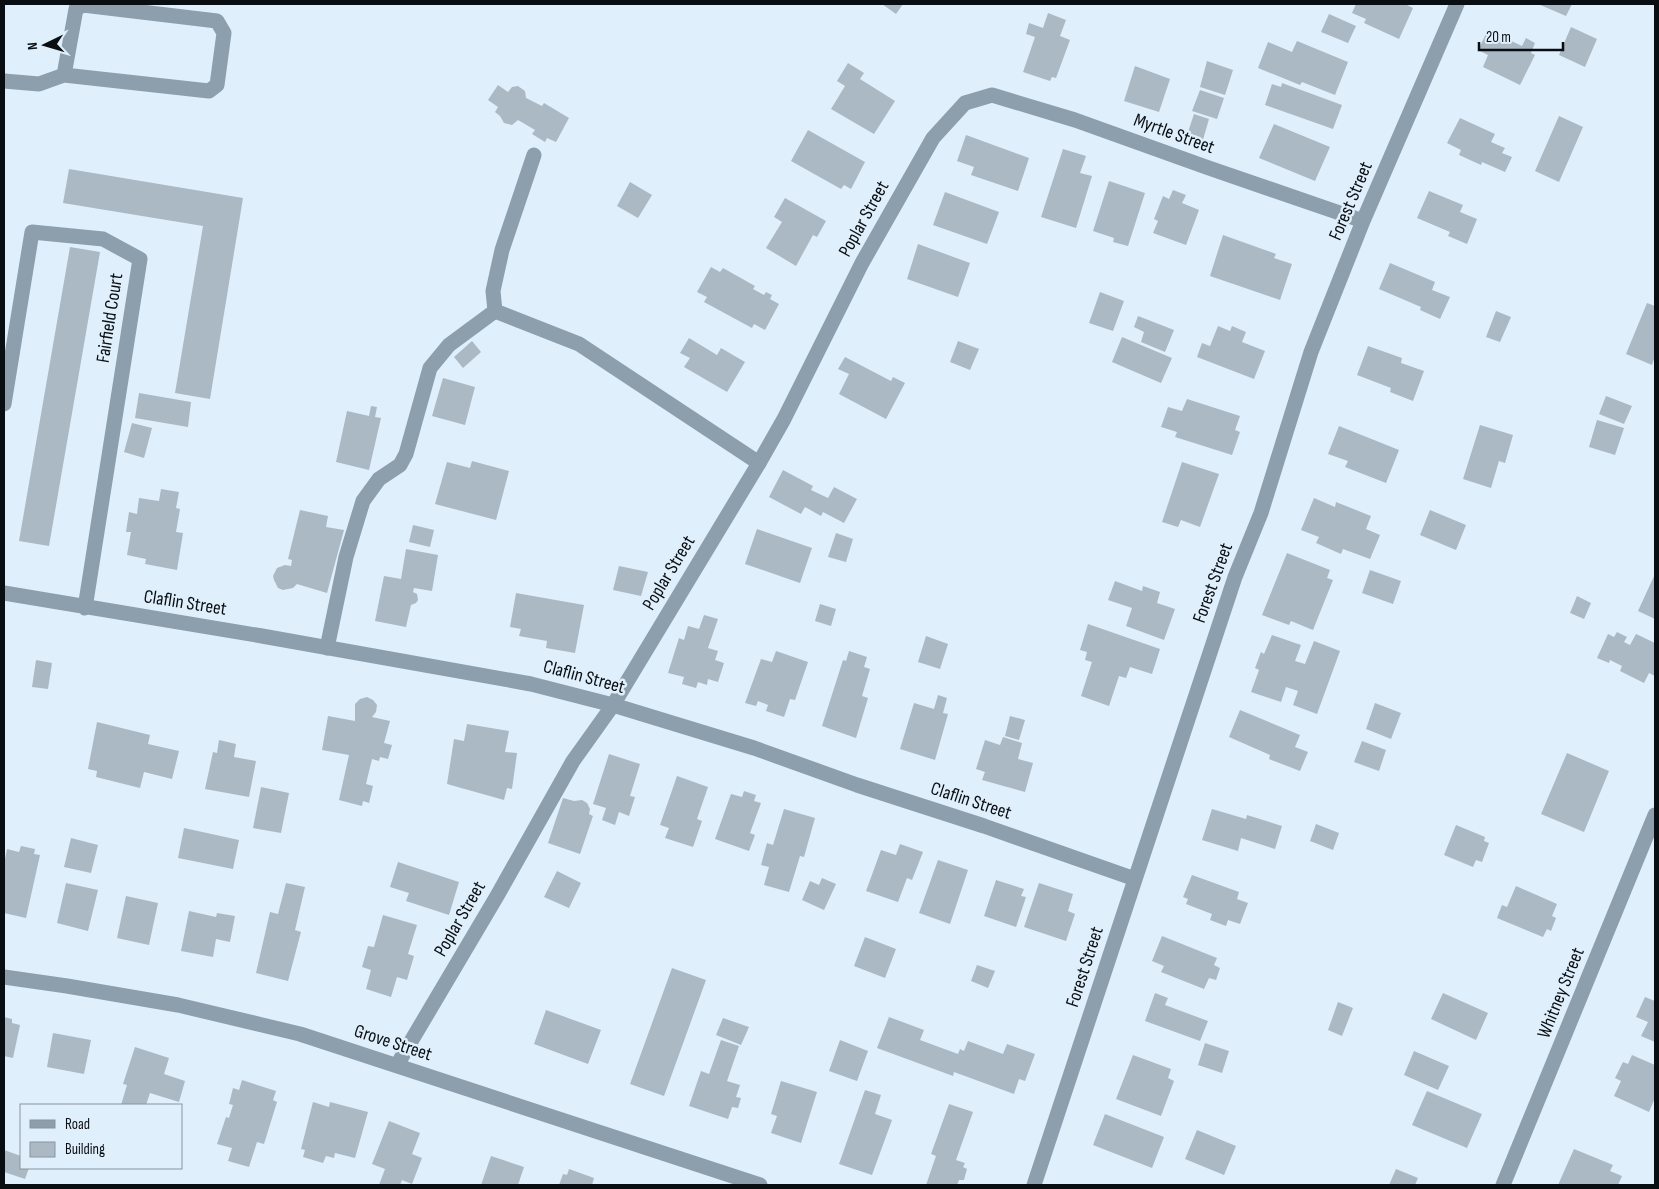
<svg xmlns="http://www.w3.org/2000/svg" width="1659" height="1189" viewBox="0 0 1659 1189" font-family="'Sofia Sans Condensed',sans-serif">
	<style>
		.building { fill: #abb9c5 }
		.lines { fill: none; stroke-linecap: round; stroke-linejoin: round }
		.lane { stroke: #8d9eac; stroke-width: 15 }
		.street { stroke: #8d9eac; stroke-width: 15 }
		.labels { text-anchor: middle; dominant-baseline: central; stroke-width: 5; stroke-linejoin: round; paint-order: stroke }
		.street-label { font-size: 19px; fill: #090e12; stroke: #e0effc }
	</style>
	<rect width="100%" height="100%" fill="#e0effc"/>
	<!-- building -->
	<path class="building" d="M882 4H903L896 14Z
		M1356 4H1408L1407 5 1413 8 1399 39 1364 23 1366 19 1352 13Z
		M1538 4H1572L1566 16Z
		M1048 13 1066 20 1060 36 1070 40 1056 78 1052 77 1050 81 1023 72 1035 37 1026 34 1029 23 1043 28Z
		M1329 14 1356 26 1348 43 1321 32Z
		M1571 27 1597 39 1585 67 1559 55Z
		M1488 30 1522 46 1526 38 1535 43 1531 53 1535 55 1520 85 1483 67 1488 55 1478 50Z
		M1297 41 1348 62 1335 95 1302 82 1300 85 1258 68 1268 42 1292 52Z
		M1207 61 1233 70 1225 95 1200 87Z
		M848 63 864 73 860 79 895 101 874 134 831 109 845 86 837 81Z
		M1135 66 1170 79 1159 112 1124 101Z
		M1282 83 1342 105 1333 129 1265 105 1272 84 1281 87Z
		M498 85 508 92 512 87 518 86 525 91 526 98 542 106 544 103 569 118 556 142 547 138 545 142 532 134 535 130 518 120 512 125 504 123 500 116 495 112 498 107 488 100Z
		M1200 90 1224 98 1217 119 1192 111Z
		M1194 114 1209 119 1202 143 1186 138Z
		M1559 116 1583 127 1559 182 1535 171Z
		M1460 118 1495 134 1491 142 1505 148 1502 153 1512 157 1505 172 1482 162 1481 165 1459 155 1461 150 1447 143Z
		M1274 124 1330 147 1315 181 1259 158Z
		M808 130 865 162 851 189 844 185 841 189 791 161Z
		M966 135 1029 158 1018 191 971 175 974 167 957 161Z
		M1063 149 1086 156 1080 173 1092 176 1076 228 1041 217Z
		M69 169 243 198 210 399 175 393 203 226 63 203Z
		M1109 181 1145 193 1128 246 1113 242 1114 238 1093 231Z
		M630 182 652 195 638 218 617 206Z
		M1173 190 1186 195 1182 203 1199 210 1186 245 1153 233 1158 221 1154 219 1163 196 1169 199Z
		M1429 191 1463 205 1460 212 1477 219 1467 244 1448 236 1450 232 1417 218Z
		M945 192 999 212 987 244 933 225Z
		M785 198 826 221 817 237 813 235 796 266 766 248 782 222 774 217Z
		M1223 235 1276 254 1274 258 1292 264 1280 300 1210 276Z
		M918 244 970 263 958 297 907 279Z
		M70 247 100 252 49 546 19 541Z
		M1390 263 1435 282 1432 290 1450 297 1440 319 1420 310 1421 307 1379 289Z
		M711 267 720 272 723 268 755 286 753 289 764 295 766 292 772 295 770 299 779 304 765 330 754 324 752 328 704 302 707 297 697 292Z
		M1100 292 1124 301 1113 331 1089 323Z
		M1647 303 1655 306V356L1652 365 1626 354Z
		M1496 311 1511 317 1500 342 1486 337Z
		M1138 316 1174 330 1165 352 1141 342 1144 332 1134 327Z
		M1218 326 1230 331 1232 326 1246 332 1242 342 1265 351 1254 379 1197 357 1202 343 1210 346Z
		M1122 337 1172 358 1161 383 1112 362Z
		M689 338 717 355 721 348 745 362 727 392 684 367 690 358 680 353Z
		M472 341 481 352 463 368 454 357Z
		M958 341 979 349 970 370 950 362Z
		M1368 346 1402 358 1401 363 1424 371 1413 401 1390 392 1391 388 1357 375Z
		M845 357 891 381 893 377 905 383 886 419 839 394 849 374 838 369Z
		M443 378 475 387 465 425 432 416Z
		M139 393 191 402 188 427 135 418Z
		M1606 396 1632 406 1624 424 1599 414Z
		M1187 399 1240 416 1235 430 1240 432 1232 455 1175 437 1177 432 1161 427 1168 407 1182 411Z
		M371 406 377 407 375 417 381 418 369 470 336 462 347 411 369 416Z
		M1597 420 1624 428 1615 455 1589 447Z
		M132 423 152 428 144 458 124 452Z
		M1480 425 1513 435 1505 463 1499 461 1491 488 1463 479Z
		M1339 426 1399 450 1386 483 1345 467 1348 461 1328 454Z
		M472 461 509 471 496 520 435 504 447 462 470 468Z
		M1182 462 1219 474 1200 527 1181 520 1178 527 1162 522Z
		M783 470 813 486 811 490 828 498 834 487 857 499 844 523 823 512 821 516 805 507 801 514 769 497Z
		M161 489 179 492 176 508 180 509 176 532 183 533 177 570 145 564 146 559 127 555 131 532H126L129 512 137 514 139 498 159 501Z
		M1314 498 1335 507 1336 502 1371 516 1366 529 1380 535 1370 559 1343 549 1341 554 1316 543 1319 537 1301 530Z
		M300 510 328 516 326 527 344 530 327 593 297 584 293 588 283 590 278 588 274 580 273 576 277 568 285 565 291 566 292 560 288 559Z
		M1430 510 1466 525 1456 550 1420 535Z
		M413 525 434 530 430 547 409 542Z
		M757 529 812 548 800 583 745 564Z
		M836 533 853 539 846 562 828 557Z
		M406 549 438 555 432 591 414 588 413 592 417 594 418 600 416 603 411 605 406 627 375 621 384 576 401 579Z
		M1287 553 1330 570 1327 578 1333 580 1313 630 1291 621 1289 625 1262 615Z
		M619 566 648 572 641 596 613 590Z
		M1370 570 1401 581 1393 604 1362 593Z
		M1655 574V619L1638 611Z
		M1115 581 1142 591 1143 586 1160 592 1157 603 1175 609 1164 640 1126 626 1132 608 1108 600Z
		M516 593 584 605 575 653 546 648 547 641 519 636 521 629 510 627Z
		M1577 596 1591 603 1584 619 1570 613Z
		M820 604 836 609 831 626 815 621Z
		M704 615 718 619 708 648 718 651 715 660 724 663 718 682 708 679 707 685 698 682 696 688 682 684 684 677 668 673 679 638 684 640 688 626 699 629Z
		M1088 624 1160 649 1152 674 1130 667 1126 678 1119 676 1109 706 1081 696 1092 662 1085 660 1087 652 1080 650Z
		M1617 632 1627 637 1624 642 1630 645 1636 634 1655 643V676L1649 673 1644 683 1620 671 1622 666 1610 660 1609 663 1597 658 1608 634 1614 637Z
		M1272 635 1301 645 1295 661 1305 664 1314 641 1340 651 1317 714 1293 705 1298 691 1286 687 1281 702 1251 692 1259 670 1255 668 1261 652 1264 654Z
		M926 636 948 644 940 669 918 662Z
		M776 651 808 662 795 700 790 699 784 717 766 711 768 705 758 701 756 706 745 703 761 659 772 662Z
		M849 651 867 657 864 667 870 669 862 696 868 698 856 738 822 726 843 660 846 661Z
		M36 660 52 663 48 689 32 687Z
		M938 695 947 698 943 713 948 714 935 760 900 749 914 703 934 709Z
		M367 697 373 700 377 705 376 712 372 717 390 721 384 743 392 745 388 759 380 757 379 761 372 759 366 784 373 786 369 803 363 801 362 806 339 800 349 755 322 750 328 716 355 721V704L360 699Z
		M1375 703 1401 713 1391 739 1366 729Z
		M1240 710 1300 735 1295 747 1308 752 1300 771 1269 759 1270 755 1229 737Z
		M1010 716 1025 720 1019 740 1005 736Z
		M97 722 150 735 148 744 179 751 172 779 144 772 140 788 96 777 97 771 88 769Z
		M467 724 509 731 505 752 517 753 512 789 507 788 504 800 447 784 454 739 464 741Z
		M1003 737 1022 743 1018 759 1033 763 1025 792 982 780 985 772 976 769 985 740 1000 745Z
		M219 740 236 744 234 757 256 761 249 797 205 789 213 752 217 753Z
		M1362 741 1386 750 1379 771 1354 762Z
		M1567 753 1609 771 1584 832 1541 814Z
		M609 754 640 764 630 796 635 797 629 816 619 812 615 825 602 820 606 808 593 804Z
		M677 776 708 787 697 819 702 821 693 847 665 838 669 828 660 825Z
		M261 787 289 793 281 833 253 828Z
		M744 791 756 795 754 801 761 803 750 833 755 835 749 851 715 839 731 794 742 797Z
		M563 798 574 801 582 800 587 803 590 809 589 814 593 816 580 854 548 843Z
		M784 809 815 818 804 857 800 856 789 892 764 885 769 867 761 865 767 843 773 845Z
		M1212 809 1246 819 1247 815 1282 826 1275 849 1241 838 1238 851 1202 840Z
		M1316 824 1339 833 1333 850 1310 841Z
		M1456 825 1485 837 1484 841 1489 843 1482 862 1476 860 1473 867 1444 855Z
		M184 828 239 840 233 869 178 858Z
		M71 838 98 845 91 873 64 867Z
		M900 844 923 852 912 880 907 878 898 902 866 891 881 850 896 855Z
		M21 846 35 849 34 854 40 855 26 918 4 913V864L7 849 19 852Z
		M938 860 968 870 950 924 919 913Z
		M398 862 459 882 449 915 406 901 409 893 390 887Z
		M557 871 581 883 569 908 544 897Z
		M1192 875 1239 892 1237 899 1248 903 1240 924 1228 920 1226 926 1210 920 1212 914 1186 904 1188 899 1183 897Z
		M822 878 836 884 824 910 802 900 810 881 819 885Z
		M996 880 1024 889 1021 896 1026 897 1016 927 984 916Z
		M66 883 98 890 88 931 57 923Z
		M286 883 305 887 295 930 301 932 288 981 256 973 270 912 278 914Z
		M1039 883 1073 894 1068 911 1075 914 1066 941 1024 927Z
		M1516 886 1557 904 1552 916 1556 918 1551 931 1547 929 1543 937 1497 918 1502 905 1507 907Z
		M126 896 158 903 149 945 117 938Z
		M189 911 216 917 217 913 235 916 230 942 216 939 213 957 181 951Z
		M383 915 417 925 408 954 414 956 407 980 397 977 391 997 366 989 371 970 362 967 368 946 374 947Z
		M1162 936 1217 958 1214 965 1220 968 1216 980 1209 978 1204 989 1161 972 1164 966 1152 961Z
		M865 937 896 949 885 978 854 966Z
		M977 965 995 971 988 988 971 981Z
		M672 968 706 980 664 1096 630 1084Z
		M1155 993 1168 998 1165 1005 1208 1021 1200 1041 1145 1021Z
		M1443 993 1488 1013 1476 1040 1431 1019Z
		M1645 997 1655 1001V1042L1641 1036 1648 1022 1636 1017Z
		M1338 1002 1353 1008 1342 1036 1328 1030Z
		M546 1010 601 1030 588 1064 534 1044Z
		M4 1017 12 1019V1023L20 1025 13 1058 4 1056Z
		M889 1017 924 1030 920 1040 958 1054 960 1049 964 1051 968 1041 1003 1054 1007 1044 1035 1054 1025 1081 1019 1079 1014 1094 954 1072 953 1076 877 1048Z
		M723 1018 749 1027 741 1045 716 1035Z
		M53 1033 91 1040 84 1074 47 1067Z
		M721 1040 739 1046 727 1081 740 1085 736 1097 741 1098 738 1108 732 1107 728 1119 689 1106 701 1071 709 1074Z
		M840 1040 868 1051 857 1081 829 1071Z
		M1205 1043 1229 1051 1222 1073 1198 1065Z
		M135 1047 169 1058 164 1074 185 1081 179 1102 150 1093 146 1105H121L127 1085 123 1084Z
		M1414 1051 1449 1066 1438 1090 1404 1075Z
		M1133 1055 1171 1069 1168 1078 1174 1081 1161 1116 1116 1099Z
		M1632 1055 1655 1065V1098L1649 1112 1614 1096 1621 1081 1615 1078 1623 1062 1628 1064Z
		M242 1080 276 1091 273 1100 277 1102 264 1144 257 1142 249 1167 228 1161 232 1148 217 1144 226 1117 229 1118 233 1105 229 1104 233 1088 239 1090Z
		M781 1081 817 1092 801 1143 771 1133 777 1116 771 1114Z
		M865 1090 881 1095 875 1114 892 1120 872 1175 839 1164Z
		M1427 1091 1482 1114 1467 1148 1412 1125Z
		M313 1102 329 1107 330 1102 368 1112 355 1158 335 1153 334 1158 326 1156 323 1163 303 1157 305 1150 301 1149Z
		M949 1104 973 1112 956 1160 965 1163 963 1167 967 1169 964 1180H959L957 1185H926L936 1156 931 1154Z
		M1105 1114 1164 1137 1152 1168 1093 1145Z
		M389 1121 420 1133 412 1154 422 1158 412 1184 402 1180 400 1185H379L385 1169 372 1164Z
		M1197 1130 1236 1146 1224 1175 1185 1159Z
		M1574 1149 1613 1165 1610 1171 1622 1176 1618 1185H1558Z
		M4 1150 21 1156V1168H29L25 1179 4 1172Z
		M491 1156 524 1167 518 1185H481Z
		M569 1169 594 1178 592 1185H559L563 1174 567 1175Z
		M1396 1169 1418 1178 1415 1185H1389Z"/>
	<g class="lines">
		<!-- lane -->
		<path class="lane" d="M4 81 39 84 64 75 209 91 217 85 224 33 217 21 83 5 76 9 64 75
			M534 155 502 250 493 291 495 311 579 344 759 463
			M327 648 346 557 363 501 379 479 400 465 406 454 430 368 449 345 495 311"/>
		<!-- street -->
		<path class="street" d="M4 404 32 232 103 239 140 259 85 608
			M4 593 262 636 531 684 613 705 754 748 857 785 984 826 1135 879
			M4 977 67 986 178 1005 300 1034 760 1185
			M397 1065 497 896 573 761 613 705 759 463 784 419 862 263 933 138 965 103 992 95 1075 120 1206 167 1363 221
			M1034 1185 1235 577 1261 513 1311 352 1363 221 1457 4
			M1503 1185 1655 815"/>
	</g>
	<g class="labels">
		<!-- street labels -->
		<g class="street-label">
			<text transform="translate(1174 134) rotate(20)">Myrtle Street</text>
			<text transform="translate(1351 201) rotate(-67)">Forest Street</text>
			<text transform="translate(864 219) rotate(-61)">Poplar Street</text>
			<text transform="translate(110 318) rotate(-81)">Fairfield Court</text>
			<text transform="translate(669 573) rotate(-59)">Poplar Street</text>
			<text transform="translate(1213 583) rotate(-70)">Forest Street</text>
			<text transform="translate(185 603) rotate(9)">Claflin Street</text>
			<text transform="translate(584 677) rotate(15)">Claflin Street</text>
			<text transform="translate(971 801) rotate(18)">Claflin Street</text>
			<text transform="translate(460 919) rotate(-60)">Poplar Street</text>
			<text transform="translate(1085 967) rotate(-72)">Forest Street</text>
			<text transform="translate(1561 993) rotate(-68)">Whitney Street</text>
			<text transform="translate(393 1043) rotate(18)">Grove Street</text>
		</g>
	</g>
	<!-- border -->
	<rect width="1659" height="1189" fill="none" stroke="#090e12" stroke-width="10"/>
	<!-- legend -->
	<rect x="20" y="1104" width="162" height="65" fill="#e0effc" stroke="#8a959e"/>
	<rect x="30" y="1120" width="25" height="8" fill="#8d9eac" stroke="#8a959e"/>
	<text x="65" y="1129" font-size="15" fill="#090e12">Road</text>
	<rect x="30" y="1142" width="25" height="15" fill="#abb9c5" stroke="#8a959e"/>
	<text x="65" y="1154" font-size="15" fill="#090e12">Building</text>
	<!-- north arrow -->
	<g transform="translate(45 45) rotate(265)" stroke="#e0effc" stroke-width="4" paint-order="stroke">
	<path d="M0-4L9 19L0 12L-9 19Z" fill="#090e12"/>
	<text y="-8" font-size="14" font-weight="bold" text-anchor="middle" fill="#090e12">N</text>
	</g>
	<!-- scale -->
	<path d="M1479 42v8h84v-8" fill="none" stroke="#090e12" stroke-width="2.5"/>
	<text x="1486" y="42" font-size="15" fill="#090e12" stroke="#e0effc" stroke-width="4" paint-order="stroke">20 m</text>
</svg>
